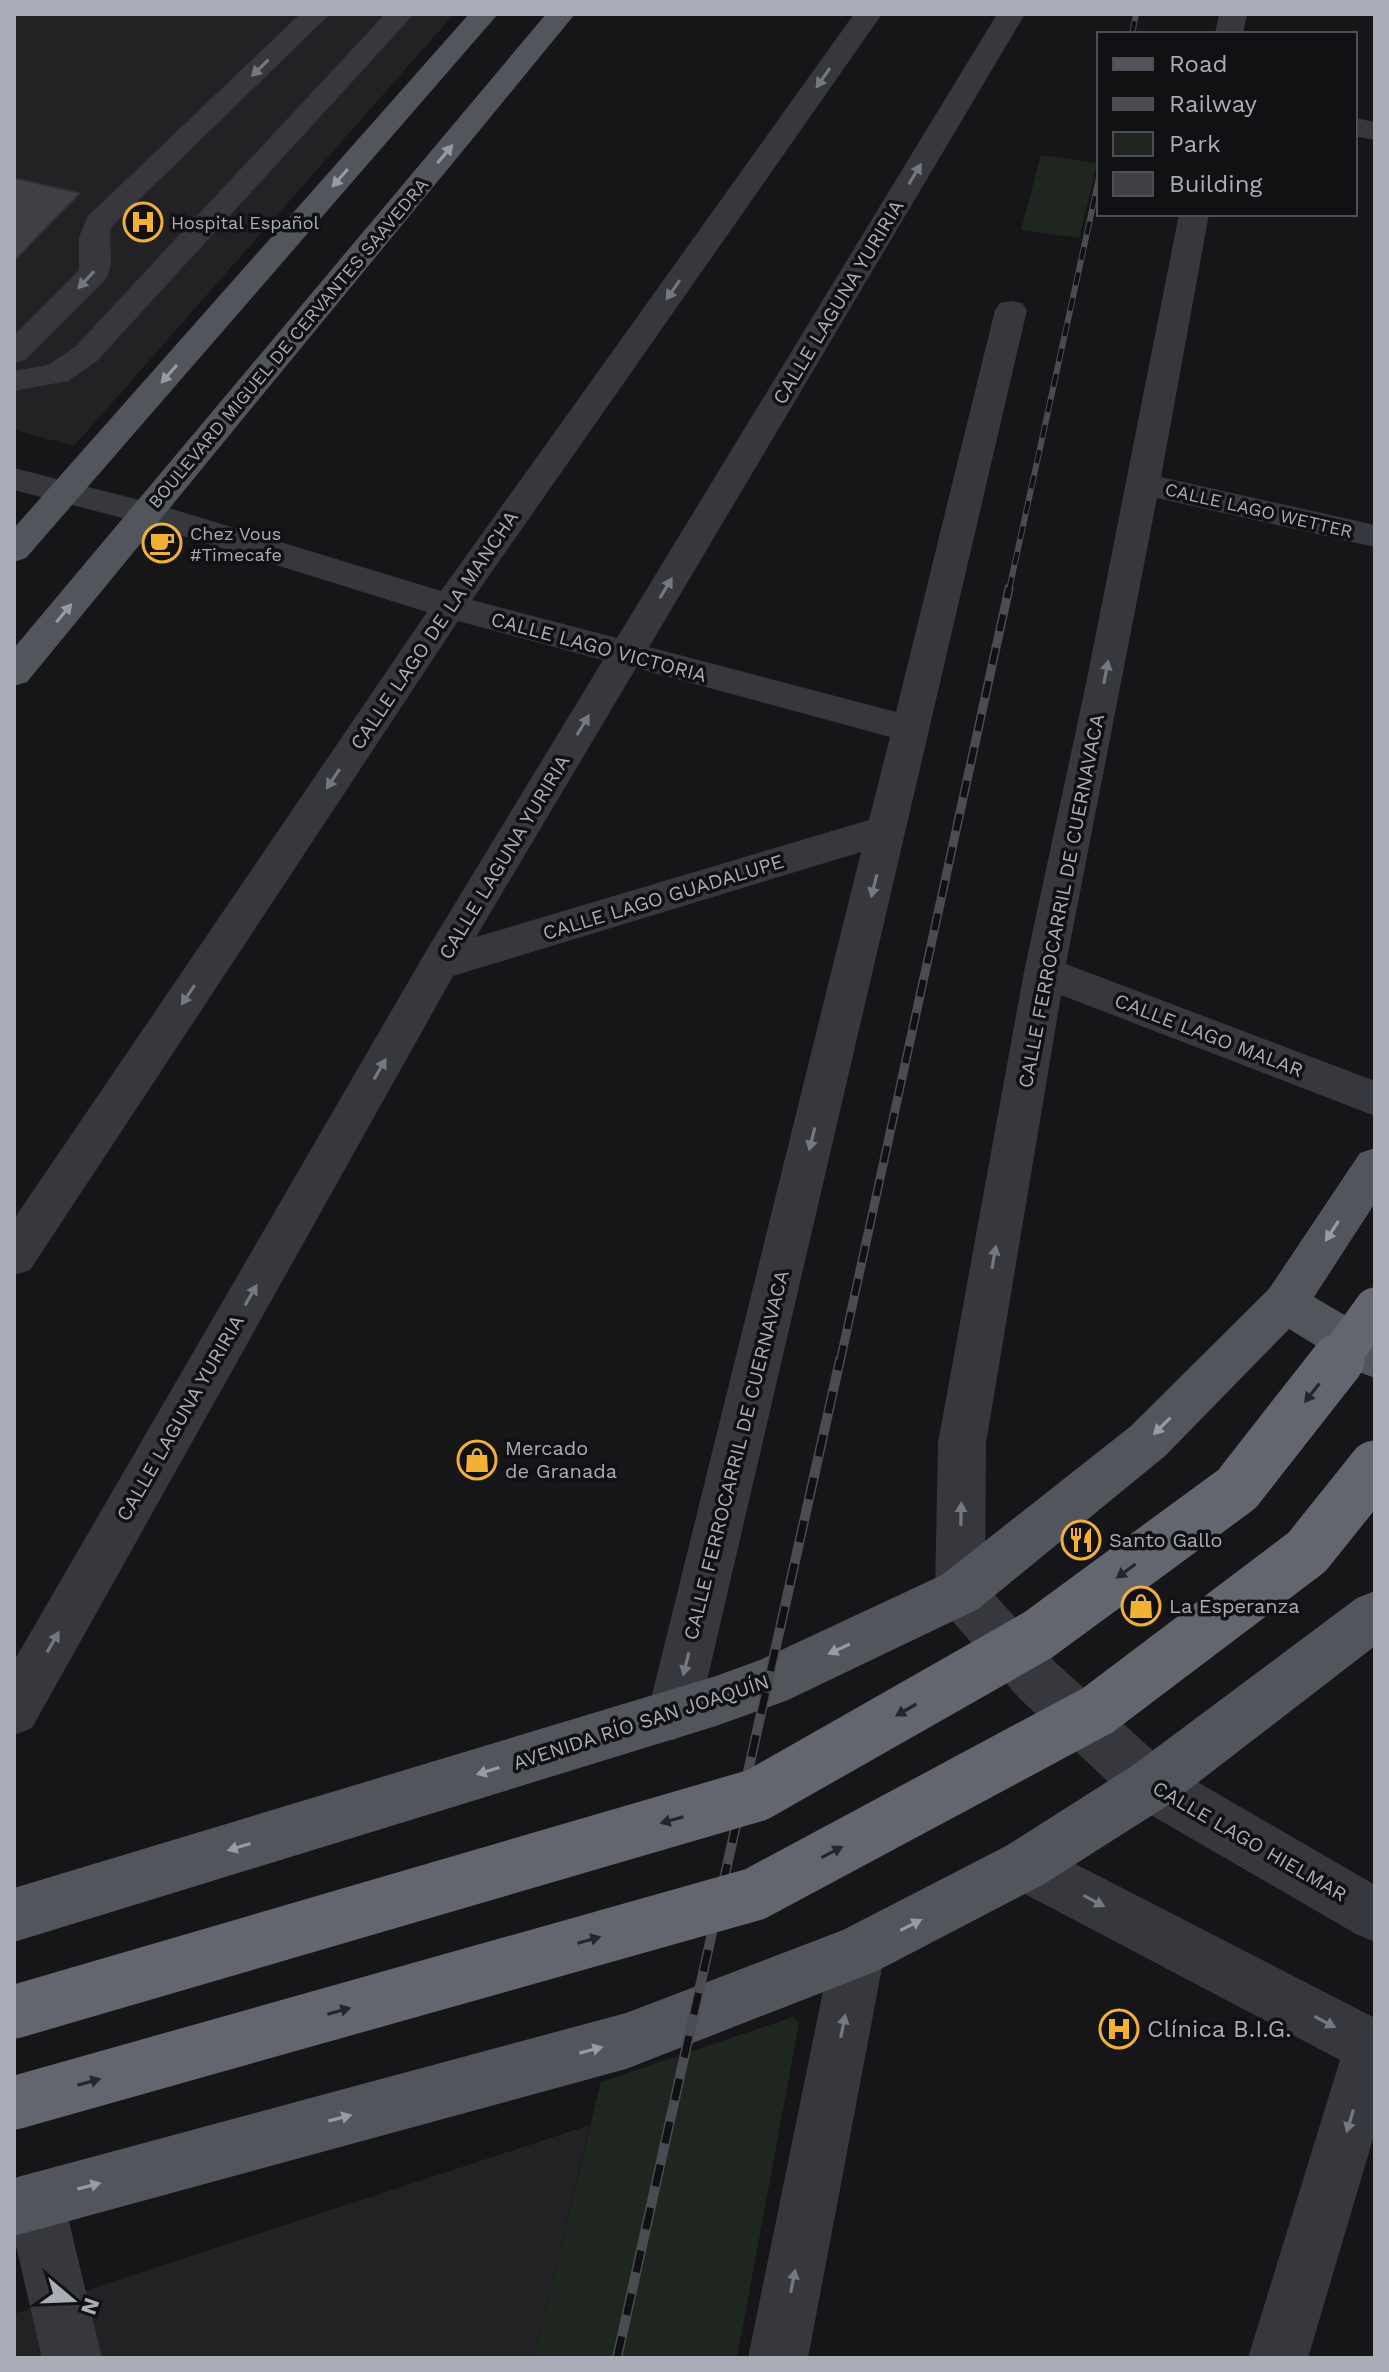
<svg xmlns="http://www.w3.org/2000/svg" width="1389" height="2372" viewBox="0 0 1389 2372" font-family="'Work Sans',sans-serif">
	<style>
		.built { fill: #222225 }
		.green { fill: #1e261f }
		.building { fill: #404145; stroke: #303034; stroke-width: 2 }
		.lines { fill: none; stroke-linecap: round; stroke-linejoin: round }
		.minor { fill: #37383d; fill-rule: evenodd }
		.major { fill: #53555c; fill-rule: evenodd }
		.rail-far2-casing { stroke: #4a4c52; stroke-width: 6 }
		.rail-far1-casing { stroke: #4a4c52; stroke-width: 9 }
		.rail-casing { stroke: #4a4c52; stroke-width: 10 }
		.rail-far2 { stroke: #111113; stroke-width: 4; stroke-dasharray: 13; stroke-linecap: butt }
		.rail-far1 { stroke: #111113; stroke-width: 6; stroke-dasharray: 17; stroke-linecap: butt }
		.rail { stroke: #111113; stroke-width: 7; stroke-dasharray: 22; stroke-linecap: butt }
		.highway-bridge-far1 { stroke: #63666e; stroke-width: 41 }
		.highway-bridge { stroke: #63666e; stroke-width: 53 }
		.oneway { fill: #757881 }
		.oneway2 { fill: #979ba6 }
		.oneway3 { fill: #26262a }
		.labels { text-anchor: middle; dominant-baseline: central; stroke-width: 7; stroke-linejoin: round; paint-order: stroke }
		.far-poi-label { font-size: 18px; fill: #a8adb8; stroke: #111113; text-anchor: start }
		.far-street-label { font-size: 18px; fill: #a8adb8; stroke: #111113 }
		.street-label { font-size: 20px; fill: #a8adb8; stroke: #111113 }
		.poi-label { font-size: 20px; fill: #a8adb8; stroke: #111113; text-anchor: start }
		.near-poi-label { font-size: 24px; fill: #a8adb8; stroke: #111113; text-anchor: start }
	</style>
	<rect width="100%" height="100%" fill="#161618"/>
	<!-- built -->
	<path class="built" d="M14 14H454L74 446 14 430Z
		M590 2125 534 2358H14V2314Z"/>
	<!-- green -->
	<path class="green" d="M1041 155 1097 163 1079 238 1021 230Z
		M793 2017 799 2023 737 2358H534L601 2082Z"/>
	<!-- building -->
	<path class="building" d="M14 178 80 193 14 261Z"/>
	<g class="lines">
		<!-- minor -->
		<path class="minor" d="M300 14H330L112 226C106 245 117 262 105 280L25 360 14 363V335L79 270V237L88 216Z
			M385 14H414L97 361 68 381 14 391V371L48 365 75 347Z
			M854 14H882L472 600 617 638 997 14H1025L649 647 896 712 995 310 1000 303 1011 301 1022 303 1027 310 699 1715 691 1733 673 1740 655 1733 647 1715 861 852 453 976 32 1728 14 1735V1661L425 953 603 660 458 621 30 1270 14 1275V1219L427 612 138 522 14 490V468L159 505 441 591ZM636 668 890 737 869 820 476 937Z
			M1219 14H1247L1243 34H1215Z
			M1355 118 1375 122V140L1355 136Z
			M1179 214H1209L1161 477 1375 525V547L1157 498 1066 964 1375 1081V1116L1061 995 986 1443 985 1584 1056 1663 1170 1766 1375 1885V1942L1356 1934 1132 1804 1020 1699 942 1609 935 1592 938 1443 1024 972 1087 679Z
			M1025 1838 1375 2018V2132L1308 2358H1248L1340 2060 1006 1884 998 1865 1006 1846Z
			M858 1925 877 1933 885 1952 808 2358H748L831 1952 839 1933Z
			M35 2172 56 2180 64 2201 102 2358H42L14 2237V2181Z"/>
		<!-- major -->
		<path class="major" d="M469 14H498L26 558 14 562V528Z
			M546 14H575L27 682 14 686V648Z
			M1375 1148V1203L1314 1297 1375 1333V1378L1359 1372 1289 1329 1165 1456 978 1609 788 1700 716 1726 14 1942V1888L716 1676 760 1660 942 1575 1131 1426 1269 1289 1360 1153Z
			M1375 1591V1646L1170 1804 1044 1884 877 1971 626 2069 14 2236V2178L626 2013 843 1930 1006 1846 1132 1766 1357 1598Z"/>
		<!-- rail-far2 casing -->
		<g class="rail-far2-casing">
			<path id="rail-far2" d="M1132 34 1136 14
				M1009 590 1099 178"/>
		</g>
		<!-- rail-far1 casing -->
		<g class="rail-far1-casing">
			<path id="rail-far1" d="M840 1362 1009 588"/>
		</g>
		<!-- rail casing -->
		<g class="rail-casing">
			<path id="rail" d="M617 2358 840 1360"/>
		</g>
		<!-- rail-far2 -->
		<use href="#rail-far2" class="rail-far2"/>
		<!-- rail-far1 -->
		<use href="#rail-far1" class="rail-far1"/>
		<!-- rail -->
		<use href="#rail" class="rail"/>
		<!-- highway-bridge-far1 -->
		<path class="highway-bridge-far1" d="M1336 1362 1375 1308"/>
		<!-- highway-bridge -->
		<path class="highway-bridge" d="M14 2012 757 1795 1038 1635 1237 1489 1338 1360
			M14 2103 755 1894 1098 1710 1307 1552 1375 1467"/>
	</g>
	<!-- one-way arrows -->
	<defs><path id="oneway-solid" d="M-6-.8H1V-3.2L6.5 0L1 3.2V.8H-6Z" transform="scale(2)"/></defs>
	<g class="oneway">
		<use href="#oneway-solid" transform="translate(260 68) rotate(136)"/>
		<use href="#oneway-solid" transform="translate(823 78) rotate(125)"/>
		<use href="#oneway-solid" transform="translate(915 174) rotate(-59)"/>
		<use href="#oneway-solid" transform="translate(86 280) rotate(133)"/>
		<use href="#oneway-solid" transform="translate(673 290) rotate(125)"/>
		<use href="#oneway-solid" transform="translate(666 588) rotate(-59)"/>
		<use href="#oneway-solid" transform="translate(1106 672) rotate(-79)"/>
		<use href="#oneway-solid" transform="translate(583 725) rotate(-59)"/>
		<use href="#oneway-solid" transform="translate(333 779) rotate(124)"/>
		<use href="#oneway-solid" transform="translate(874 886) rotate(104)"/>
		<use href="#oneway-solid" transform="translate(188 995) rotate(124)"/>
		<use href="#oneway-solid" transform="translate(380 1069) rotate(-60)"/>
		<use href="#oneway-solid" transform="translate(812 1139) rotate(104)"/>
		<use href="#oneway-solid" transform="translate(994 1257) rotate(-80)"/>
		<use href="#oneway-solid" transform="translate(251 1295) rotate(-60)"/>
		<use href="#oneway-solid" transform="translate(961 1514) rotate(-89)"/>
		<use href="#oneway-solid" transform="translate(53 1642) rotate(-60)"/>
		<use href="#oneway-solid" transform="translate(686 1664) rotate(104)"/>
		<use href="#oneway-solid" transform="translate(1094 1901) rotate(28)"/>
		<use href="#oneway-solid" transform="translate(1325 2022) rotate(28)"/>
		<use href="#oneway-solid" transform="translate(843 2026) rotate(-79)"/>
		<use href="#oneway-solid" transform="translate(1350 2121) rotate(107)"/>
		<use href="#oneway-solid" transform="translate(793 2281) rotate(-79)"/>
	</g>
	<g class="oneway2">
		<use href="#oneway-solid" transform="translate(445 154) rotate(-50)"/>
		<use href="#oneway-solid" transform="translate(340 178) rotate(131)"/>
		<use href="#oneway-solid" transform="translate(169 374) rotate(131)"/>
		<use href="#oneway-solid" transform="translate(64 613) rotate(-50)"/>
		<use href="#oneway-solid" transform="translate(1332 1231) rotate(123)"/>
		<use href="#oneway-solid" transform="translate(1162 1426) rotate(135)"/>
		<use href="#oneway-solid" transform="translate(839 1649) rotate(155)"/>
		<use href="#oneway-solid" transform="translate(488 1771) rotate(163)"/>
		<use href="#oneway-solid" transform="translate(239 1847) rotate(163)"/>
		<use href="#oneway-solid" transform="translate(911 1925) rotate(-27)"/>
		<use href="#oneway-solid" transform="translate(591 2050) rotate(-15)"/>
		<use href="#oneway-solid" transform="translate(340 2118) rotate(-15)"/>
		<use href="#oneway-solid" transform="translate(89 2186) rotate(-15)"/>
	</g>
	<g class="oneway3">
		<use href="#oneway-solid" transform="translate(1312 1393) rotate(128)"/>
		<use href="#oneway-solid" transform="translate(1126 1571) rotate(144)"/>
		<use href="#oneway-solid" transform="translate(906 1710) rotate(150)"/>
		<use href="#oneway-solid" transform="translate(672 1820) rotate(164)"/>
		<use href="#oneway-solid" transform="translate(832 1852) rotate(-28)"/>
		<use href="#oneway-solid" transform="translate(589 1940) rotate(-16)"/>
		<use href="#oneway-solid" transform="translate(339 2011) rotate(-16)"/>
		<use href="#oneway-solid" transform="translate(89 2082) rotate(-16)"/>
	</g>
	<!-- icons -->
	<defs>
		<g id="hospital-ring" transform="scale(2)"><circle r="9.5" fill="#111113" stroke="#f2b134" stroke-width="1.5"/><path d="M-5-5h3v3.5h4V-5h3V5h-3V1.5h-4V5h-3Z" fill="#f2b134"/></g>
		<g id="cafe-ring" transform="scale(2)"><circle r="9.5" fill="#111113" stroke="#f2b134" stroke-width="1.5"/><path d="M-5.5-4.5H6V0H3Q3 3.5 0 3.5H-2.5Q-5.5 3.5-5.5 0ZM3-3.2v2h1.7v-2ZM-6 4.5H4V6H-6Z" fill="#f2b134"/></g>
		<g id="shop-ring" transform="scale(2)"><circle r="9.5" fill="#111113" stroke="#f2b134" stroke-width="1.5"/><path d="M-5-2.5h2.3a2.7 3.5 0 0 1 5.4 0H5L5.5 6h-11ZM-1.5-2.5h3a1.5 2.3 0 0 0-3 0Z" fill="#f2b134"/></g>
		<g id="restaurant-ring" transform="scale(2)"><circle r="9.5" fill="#111113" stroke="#f2b134" stroke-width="1.5"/><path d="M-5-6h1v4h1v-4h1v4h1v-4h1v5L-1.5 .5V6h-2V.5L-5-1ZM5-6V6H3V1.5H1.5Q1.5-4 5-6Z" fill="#f2b134"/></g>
	</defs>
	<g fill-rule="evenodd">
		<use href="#hospital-ring" x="143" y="222"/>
		<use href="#cafe-ring" x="162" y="543"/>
		<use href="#shop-ring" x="477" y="1460"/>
		<use href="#restaurant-ring" x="1081" y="1540"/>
		<use href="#shop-ring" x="1141" y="1606"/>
		<use href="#hospital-ring" x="1119" y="2029"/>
	</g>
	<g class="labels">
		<!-- far-poi labels -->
		<g class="far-poi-label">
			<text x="171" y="222">Hospital Español</text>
			<text x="190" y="533">Chez Vous<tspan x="190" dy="21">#Timecafe</tspan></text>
		</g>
		<!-- far-street labels -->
		<g class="far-street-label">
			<text transform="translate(288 343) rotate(-50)">BOULEVARD MIGUEL DE CERVANTES SAAVEDRA</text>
			<text transform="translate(1259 510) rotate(13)">CALLE LAGO WETTER</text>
		</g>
		<!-- street labels -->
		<g class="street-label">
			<text transform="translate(838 302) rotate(-59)">CALLE LAGUNA YURIRIA</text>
			<text transform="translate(434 630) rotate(-56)">CALLE LAGO DE LA MANCHA</text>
			<text transform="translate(599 647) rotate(15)">CALLE LAGO VICTORIA</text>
			<text transform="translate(504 857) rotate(-59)">CALLE LAGUNA YURIRIA</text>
			<text transform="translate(663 897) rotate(-17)">CALLE LAGO GUADALUPE</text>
			<text transform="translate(1061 901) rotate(-79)">CALLE FERROCARRIL DE CUERNAVACA</text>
			<text transform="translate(1209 1035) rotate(21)">CALLE LAGO MALAR</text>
			<text transform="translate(180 1418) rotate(-60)">CALLE LAGUNA YURIRIA</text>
			<text transform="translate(736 1455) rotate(-76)">CALLE FERROCARRIL DE CUERNAVACA</text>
			<text transform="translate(641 1722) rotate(-18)">AVENIDA RÍO SAN JOAQUÍN</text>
			<text transform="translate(1250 1841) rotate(30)">CALLE LAGO HIELMAR</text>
		</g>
		<!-- poi labels -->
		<g class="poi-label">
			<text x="505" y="1448">Mercado<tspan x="505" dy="23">de Granada</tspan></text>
			<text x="1109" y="1540">Santo Gallo</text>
			<text x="1169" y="1606">La Esperanza</text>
		</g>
		<!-- near-poi labels -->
		<g class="near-poi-label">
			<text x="1147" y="2029">Clínica B.I.G.</text>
		</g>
	</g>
	<!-- border -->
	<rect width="1389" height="2372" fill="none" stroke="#a8adb8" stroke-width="32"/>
	<!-- legend -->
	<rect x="1097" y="32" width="260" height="184" fill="#111113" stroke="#4d4f55" stroke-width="2"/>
	<rect x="1113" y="58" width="40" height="12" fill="#53555c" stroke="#4d4f55" stroke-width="2"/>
	<text x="1169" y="72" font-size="24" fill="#a8adb8">Road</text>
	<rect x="1113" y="98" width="40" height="12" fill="#4a4c52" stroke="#4d4f55" stroke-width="2"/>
	<text x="1169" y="112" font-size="24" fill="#a8adb8">Railway</text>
	<rect x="1113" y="132" width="40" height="24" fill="#1e261f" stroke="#4d4f55" stroke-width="2"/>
	<text x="1169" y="152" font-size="24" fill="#a8adb8">Park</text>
	<rect x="1113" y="172" width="40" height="24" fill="#404145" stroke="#4d4f55" stroke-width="2"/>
	<text x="1169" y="192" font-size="24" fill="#a8adb8">Building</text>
	<!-- north arrow -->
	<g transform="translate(72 2300) rotate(109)" stroke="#111113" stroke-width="6" paint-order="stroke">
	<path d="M0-6L14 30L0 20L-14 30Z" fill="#a8adb8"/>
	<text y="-12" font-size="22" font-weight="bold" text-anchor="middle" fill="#a8adb8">N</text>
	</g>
</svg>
